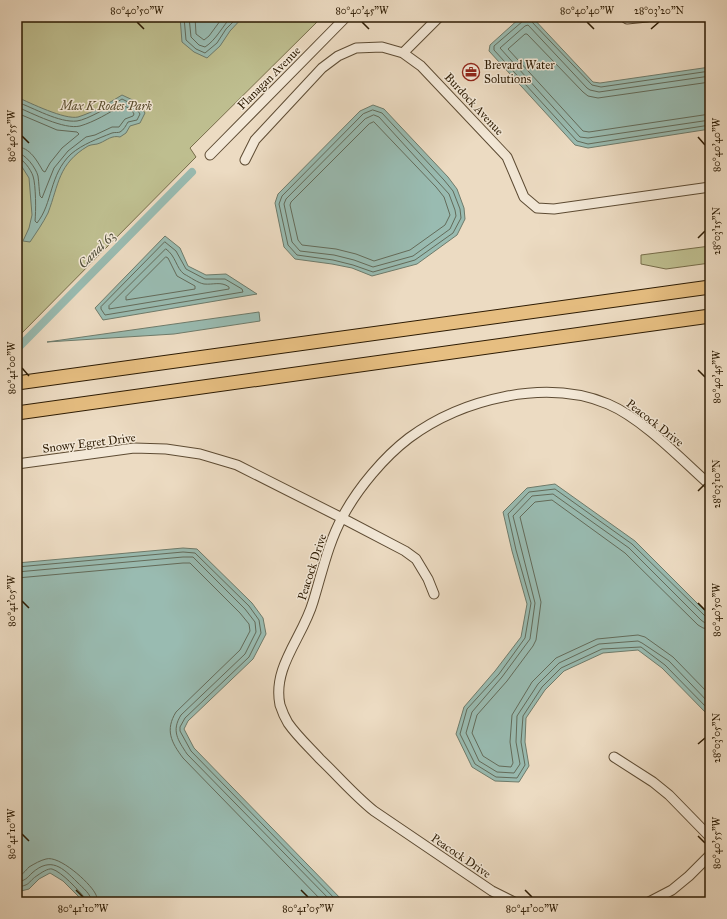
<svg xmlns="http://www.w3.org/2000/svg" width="727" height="919" viewBox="0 0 727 919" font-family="'IM FELL Great Primer',serif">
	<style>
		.green { fill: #bebe8f; stroke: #766c49 }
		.water { fill: #99bbb1; stroke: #6e7b6b }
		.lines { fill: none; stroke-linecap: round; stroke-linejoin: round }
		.shore { stroke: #636b5a; stroke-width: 1 }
		.canal { stroke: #99bbb1; stroke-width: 8 }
		.minor-casing { stroke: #5d4b33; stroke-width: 11 }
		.highway-casing { stroke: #2d1b03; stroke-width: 15 }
		.minor { stroke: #f3e8d7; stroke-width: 9 }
		.highway { stroke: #e6be81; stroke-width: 13 }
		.ticks { fill: none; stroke: #2d1b03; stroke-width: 1.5 }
		.labels { text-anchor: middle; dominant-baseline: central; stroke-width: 3; stroke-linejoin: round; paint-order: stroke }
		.poi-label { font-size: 12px; fill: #2d1b03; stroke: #f3e8d7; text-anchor: start }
		.street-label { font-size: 12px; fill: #2d1b03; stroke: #f3e8d7 }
		.park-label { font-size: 12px; font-style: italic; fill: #584c2d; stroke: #f3e8d7 }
		.water-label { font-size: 13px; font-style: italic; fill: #4d4b37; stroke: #f3e8d7 }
		.neatline { fill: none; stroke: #2d1b03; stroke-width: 1.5 }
		.ticks-label { font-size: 10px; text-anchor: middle; fill: #2d1b03 }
	</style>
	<rect width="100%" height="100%" fill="#ecdbc2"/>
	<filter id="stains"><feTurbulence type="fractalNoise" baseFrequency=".005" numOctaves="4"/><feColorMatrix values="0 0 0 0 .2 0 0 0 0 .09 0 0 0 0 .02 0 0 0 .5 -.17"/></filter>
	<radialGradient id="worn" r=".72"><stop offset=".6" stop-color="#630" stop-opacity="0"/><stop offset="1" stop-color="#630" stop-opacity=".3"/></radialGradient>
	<!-- green -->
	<path class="green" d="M17 17H322L190 148 196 157 17 338Z
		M710 246V263L666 269 641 264V255Z"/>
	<!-- water -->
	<path class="water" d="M180 17H243L230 31 220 46 207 58 194 52 182 42Z
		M521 17H532L593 82 600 83 710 67V129L588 148 575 145 489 51 490 45Z
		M122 95 137 102 145 113 140 123 130 126 126 133 120 137C112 135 107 140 100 143 96 145 92 144 88 146 58 164 59 184 48 213 43 223 36 233 30 242L23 241 29 228 32 215 29 178 17 159V97C30 103 65 120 78 117 94 112 109 103 122 95Z
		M373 105 384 109 448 177 457 189 464 208 465 219 457 235 417 264 372 276 352 268 332 264 295 259 284 247 275 203 278 194 360 111Z
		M165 236 180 248 188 266 206 275 226 274 257 294 103 320 95 308Z
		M259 312 260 321 174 334 47 342Z
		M555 484 635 541 710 616V714L708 715 662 668 638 650 603 653 564 671 545 690 526 718 525 742 529 766 519 782 495 781 472 767 456 734 464 707 495 671 521 637 527 604 512 551 503 512 527 488Z
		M183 548 197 549 252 603 263 618 266 634 253 659 188 721 184 729 194 748 344 902H84L63 881 50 873 39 879 29 889 17 892V563Z"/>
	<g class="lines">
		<!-- shore -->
		<path class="shore" d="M184 17 186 40 196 49 205 53 217 43 226 29 238 17
			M189 17 191 37 199 45 205 47C216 40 222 27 231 17
			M195 17 196 34 204 40 209 36 223 17
			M524 17 523 21 494 46V50L577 141 588 144 710 125
			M530 17 531 21 592 85 601 87 710 71
			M710 76 599 92 590 90 587 88 528 25 525 26 500 48 580 137 588 138 710 120
			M710 82 598 98 588 96 583 92 527 34H525L508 49 583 131 589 132 710 114
			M17 102C34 108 59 123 77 121 87 120 112 105 122 99L134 105 140 114 137 120 128 122C126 125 124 130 120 132 118 133 115 132 112 133 97 139 83 144 71 154 49 175 53 203 37 223L35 221C36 212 36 185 33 176 31 170 23 158 17 158
			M17 107C32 113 64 130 80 126 94 122 109 113 122 105L131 109 134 114 133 116 125 119 119 127H112L95 135 86 137 68 151 54 168 42 198 40 196C39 190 39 183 38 176 36 168 25 153 17 153
			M373 110 382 113 444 180 453 191 460 209 461 218 453 233 415 260 373 272 353 265 333 260 297 255 288 245 279 204 282 196 363 114Z
			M17 113 57 130 77 132 79 134 62 148 50 163 45 172 43 171C37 161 30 147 17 147
			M374 115 379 117 449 194 455 210 456 216 450 229 413 256 373 267 354 260 334 255 300 251 292 242 284 204 286 199 365 119Z
			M374 122 436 187 444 197 450 215 445 225 410 250 374 261 356 254 336 249 302 245 298 240 290 205 291 202 369 124Z
			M165 242 176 251 186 269 205 279H225L242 289 243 292 105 315 101 309V307Z
			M166 249C176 256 176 268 184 274 190 277 198 283 204 284 213 285 221 281 229 287V289L109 309V306Z
			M166 257 168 258 177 276 195 286V289L126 300V297Z
			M17 567 183 552 195 553 249 606 259 620 261 633 249 657 185 718 180 727V731L191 751 338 902
			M17 572 183 557H193L245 609 255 622 256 632 245 654 181 715C171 731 178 740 187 754L332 902
			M17 578 183 563H190L240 613 249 624 250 631 240 650 176 712C165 730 171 742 183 758L323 902
			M710 618 705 616 632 544 555 489 529 492 508 514 516 550 531 603 525 638 499 674 467 709 460 734 475 764 496 777 517 778 525 765 521 742 523 716 542 687 561 668 602 649 641 647 665 665 710 711
			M710 623H705L701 620 629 548 553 494 532 496 513 516 535 603 530 639 502 677 472 712 466 733 479 761 497 772 514 773 520 764 516 742 517 716 538 684 559 663 599 644 638 641 642 643 669 661 710 704
			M710 629 703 628 698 625 625 553 552 500 535 502 520 517 541 602 536 640 533 646 507 681 477 715 472 733 483 756 499 766 511 767 513 763 510 742 512 715 532 682 556 658 597 639 638 635 645 637 673 657 710 695
			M17 876C23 875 25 871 29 867 34 864 41 860 46 859 59 855 89 882 95 893 97 896 97 899 98 902
			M17 882C25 881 27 878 32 873 51 856 63 868 77 882 83 888 91 894 92 902
			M17 887C32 885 27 882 38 875 41 873 48 868 52 869 62 872 78 890 85 898L86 902"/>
		<!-- canal -->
		<path class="canal" d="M20 346 192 172"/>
		<!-- minor casing -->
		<g class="minor-casing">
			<path id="minor" d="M624 17 627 19 647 17
				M403 53 439 17
				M210 155 346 17
				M245 160 255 140 322 68 338 56 356 48 382 47 403 53 421 66 507 157 524 197 537 208 554 209 710 187
				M17 464 134 448 166 449 200 454 237 465 342 518 405 551 416 559 428 579 434 594
				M614 757 653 782 669 795 710 837
				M514 902 492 891 374 811C354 795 338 776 320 759 309 747 297 736 288 723 285 718 282 711 280 705 272 667 303 637 313 602 322 573 328 543 343 516 358 488 384 457 409 438 462 399 545 378 608 404 643 419 681 459 710 485
				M649 902 672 890 689 876 710 855"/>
		</g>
		<!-- highway casing -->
		<g class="highway-casing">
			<path id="highway" d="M17 383 710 287
				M17 413 710 316"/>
		</g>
		<!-- minor -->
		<use href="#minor" class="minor"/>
		<!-- highway -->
		<use href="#highway" class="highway"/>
	</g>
	<!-- ticks -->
	<path class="ticks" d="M137 22 144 29M362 22 369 29M587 22 594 29M651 29 659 22M22 136 29 143M698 137 705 145M698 238 705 231M22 368 29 376M698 370 705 377M698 491 705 484M22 601 29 608M698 603 705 610M698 744 705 738M22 834 29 841M698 836 705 843M76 890 83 897M301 890 308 897M525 890 532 897"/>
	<!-- icons -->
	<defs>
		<g id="office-ring" transform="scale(0.9)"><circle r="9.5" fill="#f3e8d7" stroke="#8f2418" stroke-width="1.5"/><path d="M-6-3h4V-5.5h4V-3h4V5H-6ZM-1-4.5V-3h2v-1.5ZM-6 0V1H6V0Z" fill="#8f2418"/></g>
	</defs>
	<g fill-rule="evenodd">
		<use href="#office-ring" x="471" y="72"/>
	</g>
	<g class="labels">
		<!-- poi labels -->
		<g class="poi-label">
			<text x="484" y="65">Brevard Water<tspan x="484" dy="14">Solutions</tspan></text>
		</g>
		<!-- street labels -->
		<g class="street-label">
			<text transform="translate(269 78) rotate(-45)">Flanagan Avenue</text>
			<text transform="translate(474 104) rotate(47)">Burdock Avenue</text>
			<text transform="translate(655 423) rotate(38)">Peacock Drive</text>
			<text transform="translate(89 443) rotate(-7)">Snowy Egret Drive</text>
			<text transform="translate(312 567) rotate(-72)">Peacock Drive</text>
			<text transform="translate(461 856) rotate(34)">Peacock Drive</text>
		</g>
		<!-- park labels -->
		<g class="park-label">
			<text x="106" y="106">Max K Rodes Park</text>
		</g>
		<!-- water labels -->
		<g class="water-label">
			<text transform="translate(97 250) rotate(-45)">Canal 63</text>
		</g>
	</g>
	<!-- margin -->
	<rect width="727" height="919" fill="none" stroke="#ecdbc2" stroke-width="44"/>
	<rect x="22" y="22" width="683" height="875" class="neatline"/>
	<g class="ticks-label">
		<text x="137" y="14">80°40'50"W</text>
		<text x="362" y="14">80°40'45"W</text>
		<text x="587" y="14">80°40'40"W</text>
		<text x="659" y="14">28°03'20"N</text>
		<text transform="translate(11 136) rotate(-90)" y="4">80°40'55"W</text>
		<text transform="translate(716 145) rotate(-90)" y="4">80°40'40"W</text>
		<text transform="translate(716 231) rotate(-90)" y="4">28°03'15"N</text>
		<text transform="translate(11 368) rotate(-90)" y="4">80°41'00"W</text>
		<text transform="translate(716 377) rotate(-90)" y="4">80°40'45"W</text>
		<text transform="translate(716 484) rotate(-90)" y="4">28°03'10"N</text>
		<text transform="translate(11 601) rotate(-90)" y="4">80°41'05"W</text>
		<text transform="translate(716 610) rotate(-90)" y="4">80°40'50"W</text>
		<text transform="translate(716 738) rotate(-90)" y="4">28°03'05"N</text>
		<text transform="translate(11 834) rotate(-90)" y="4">80°41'10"W</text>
		<text transform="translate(716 843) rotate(-90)" y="4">80°40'55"W</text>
		<text x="83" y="912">80°41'10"W</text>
		<text x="308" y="912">80°41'05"W</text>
		<text x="532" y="912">80°41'00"W</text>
	</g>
	<rect width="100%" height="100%" filter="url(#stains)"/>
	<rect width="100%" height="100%" fill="url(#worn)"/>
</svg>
